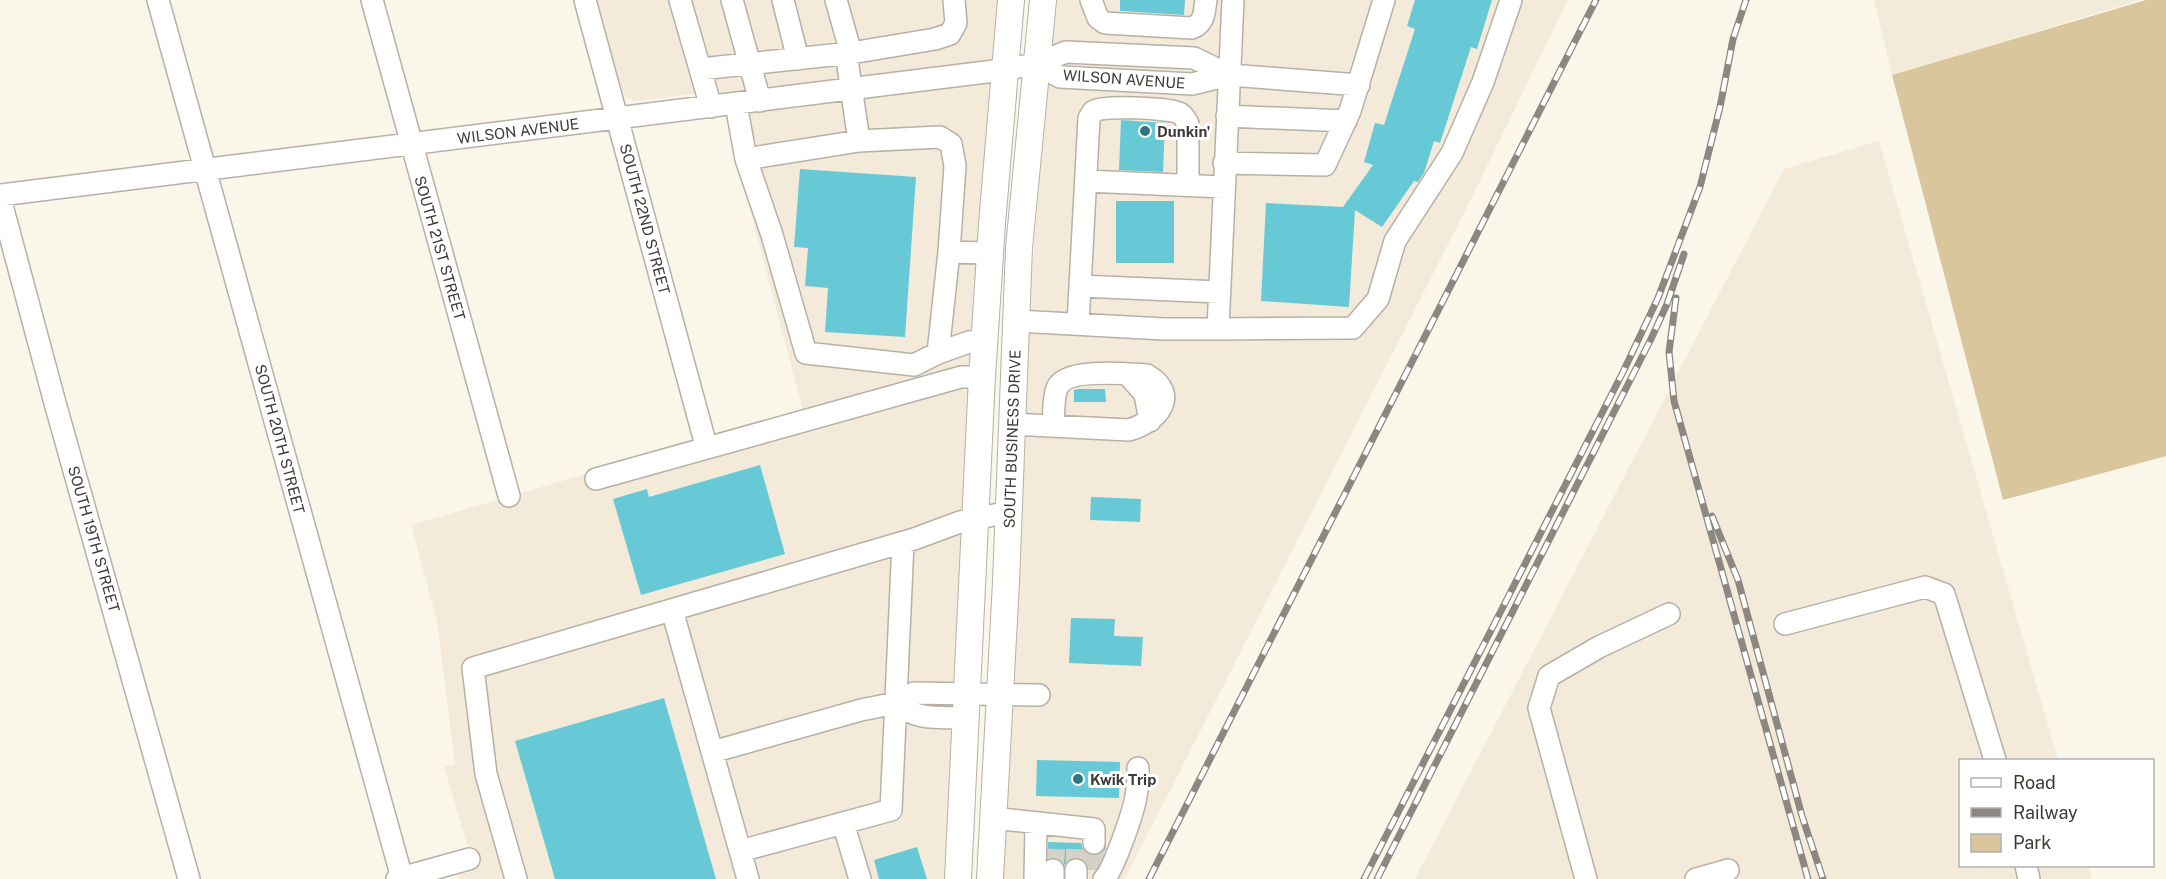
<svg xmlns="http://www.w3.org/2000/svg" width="2166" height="879" viewBox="0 0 2166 879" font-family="'Public Sans',sans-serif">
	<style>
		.built { fill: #f3ead9 }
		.green { fill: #dac69d }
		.building { fill: #67c9d6 }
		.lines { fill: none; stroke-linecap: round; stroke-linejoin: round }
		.minor-tunnel { stroke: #d5d1c6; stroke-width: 21; stroke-dasharray: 21 10; stroke-linecap: butt }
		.minor-casing { stroke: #b6b1a6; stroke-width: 24 }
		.major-casing { stroke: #b6b1a6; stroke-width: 28 }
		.minor { stroke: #fff; stroke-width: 21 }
		.major { stroke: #fff; stroke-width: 26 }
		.rail-casing { stroke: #8c8881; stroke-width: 7 }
		.rail { stroke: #fff; stroke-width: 4.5; stroke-dasharray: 14; stroke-linecap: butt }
		.poi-dot { fill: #2f7781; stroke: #fff; stroke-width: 2 }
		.labels { text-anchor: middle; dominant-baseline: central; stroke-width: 6; stroke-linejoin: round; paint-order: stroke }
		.street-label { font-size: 15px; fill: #3e3b37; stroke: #fff }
		.poi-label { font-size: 15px; font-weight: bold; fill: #3e3b37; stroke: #fff; text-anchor: start }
	</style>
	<rect width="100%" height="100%" fill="#fbf6ea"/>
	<!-- built -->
	<path class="built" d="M597 0H1002L950 879H458L457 875 475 870 444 767 455 764 437 621 411 525 803 411 719 91 636 101 626 98 623 94Z
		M1053 0H1568L1468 205 1125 879H1001L1023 393Z
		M1874 0H2140L1892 75Z
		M1879 141 2058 760H1960V866H2088L2092 879H1415L1784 169Z"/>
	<!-- green -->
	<path class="green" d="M2146 0H2166V456L2003 500 1892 75Z"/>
	<!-- building -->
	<path class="building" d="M1120 0H1185L1184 15 1120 11Z
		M1415 0H1492L1477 49 1471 47 1440 143 1434 141 1424 173 1418 182 1414 181 1382 227 1355 210 1349 307 1261 301 1266 203 1343 207 1373 165 1364 162 1375 123 1384 125 1415 29 1407 26Z
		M1121 120 1165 123 1163 172 1119 170Z
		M800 169 916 177 905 337 825 332 828 288 805 286 808 248 794 247Z
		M1116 201H1174V263H1116Z
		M1078 389H1105L1106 402H1074V390Z
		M760 465 785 554 641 595 613 499 647 489 649 497Z
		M1091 497 1141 499 1140 522 1090 520Z
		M1071 618 1115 619 1114 636 1143 637 1141 666 1069 663Z
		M664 698 716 879H555L515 741Z
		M1037 760 1120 762 1119 798 1036 796Z
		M1048 842 1081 843 1083 850 1093 856 1101 854 1106 846V848L1094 870H1089L1087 863 1082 859H1070L1065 865 1059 859 1048 858Z
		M917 847 927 879H879L874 860Z"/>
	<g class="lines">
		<!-- minor-tunnel -->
		<path class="minor-tunnel" d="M1053 870 1055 842
			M1076 870 1077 842
			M1093 870 1094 843"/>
		<!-- minor casing -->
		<g class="minor-casing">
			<path id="minor" d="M158 0 402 878
				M372 0 509 496
				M585 0 704 438
				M680 0 711 107
				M732 0 760 101
				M783 0 798 59
				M1091 0 1098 18 1105 23 1192 28C1205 23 1204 12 1206 0
				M1036 64 1060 77 1192 84 1229 75 1359 85
				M700 69 851 53 836 0
				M736 104 746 159 772 235 806 353 914 365 938 353 969 342 984 341
				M1227 116 1346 121
				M859 141 940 137 951 144 955 166 949 252 990 253
				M746 159 859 141 847 59 851 53 935 39 950 34 956 23 954 0
				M1224 163 1325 165 1350 111 1384 0
				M1086 181 1223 187
				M0 195 994 71 1036 64 1066 52 1194 58 1229 75
				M0 198 55 403 189 879
				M1080 286 1219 292
				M1016 321 1164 329H1218L1233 0
				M1078 324 1089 118C1091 116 1092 112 1094 111 1102 105 1171 108 1179 113 1184 115 1185 119 1188 124V185
				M1218 329 1353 328 1378 299 1395 241 1452 153 1483 82 1511 0
				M938 353 949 252
				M1127 374 1145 394 1150 421
				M1013 424 1129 430C1157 422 1181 395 1147 375 1128 374 1066 367 1057 388 1053 398 1054 414 1053 425
				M596 479 961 377H982
				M672 610 748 879
				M1785 624 1925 587 1944 594 1995 760
				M896 703C916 721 940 717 966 718
				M712 752 861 710 896 703 914 693 1039 695
				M993 818 1094 829V843
				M843 823 860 879
				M740 851 891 810 903 543
				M2026 866 2029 879
				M397 879 469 859
				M516 879 486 774 473 668 914 539 960 522 1009 512
				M1035 879 1036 824
				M1053 879V870
				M1076 879V870
				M1104 879C1113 871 1134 811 1136 796 1138 787 1138 778 1138 768
				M1586 879 1539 708 1549 676 1599 647 1669 614
				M1696 879 1728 870"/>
		</g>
		<!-- major casing -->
		<g class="major-casing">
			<path id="major" d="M958 879 982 377 992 224 1011 0
				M990 879 1006 582 1019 248 1043 0"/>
		</g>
		<!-- minor -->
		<use href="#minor" class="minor"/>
		<!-- major -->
		<use href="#major" class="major"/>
		<!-- rail casing -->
		<g class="rail-casing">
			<path id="rail" d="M1676 298 1669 352 1674 401 1808 879
				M1712 516 1738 580 1802 816 1823 879
				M1149 879 1596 0
				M1364 879 1623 372 1658 298 1700 187 1720 107 1733 39 1746 0
				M1377 879 1651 339 1667 304 1684 254"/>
		</g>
		<!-- rail -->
		<use href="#rail" class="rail"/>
	</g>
	<!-- markers -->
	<g class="poi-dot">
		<circle cx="1145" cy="131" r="6"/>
		<circle cx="1078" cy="779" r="6"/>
	</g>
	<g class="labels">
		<!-- street labels -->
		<g class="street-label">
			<text transform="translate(1124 79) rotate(4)">WILSON AVENUE</text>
			<text transform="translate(518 131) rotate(-7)">WILSON AVENUE</text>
			<text transform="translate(645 219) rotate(75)">SOUTH 22ND STREET</text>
			<text transform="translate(440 248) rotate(74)">SOUTH 21ST STREET</text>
			<text transform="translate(280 439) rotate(75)">SOUTH 20TH STREET</text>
			<text transform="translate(1012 439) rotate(-88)">SOUTH BUSINESS DRIVE</text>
			<text transform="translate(94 539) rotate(74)">SOUTH 19TH STREET</text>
		</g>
		<!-- poi labels -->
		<g class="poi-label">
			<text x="1157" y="131">Dunkin'</text>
			<text x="1090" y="779">Kwik Trip</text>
		</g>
	</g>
	<!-- legend -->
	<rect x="1959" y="759" width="195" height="108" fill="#ffffff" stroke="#b2b1af" stroke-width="1.5"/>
	<rect x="1971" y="778" width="30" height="9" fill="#ffffff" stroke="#b2b1af" stroke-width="1.5"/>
	<text x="2013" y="789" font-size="18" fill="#3e3b37">Road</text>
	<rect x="1971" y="808" width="30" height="9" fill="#8c8881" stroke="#b2b1af" stroke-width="1.5"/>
	<text x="2013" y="819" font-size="18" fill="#3e3b37">Railway</text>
	<rect x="1971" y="834" width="30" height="18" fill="#dac69d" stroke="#b2b1af" stroke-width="1.5"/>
	<text x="2013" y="849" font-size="18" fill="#3e3b37">Park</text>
</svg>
